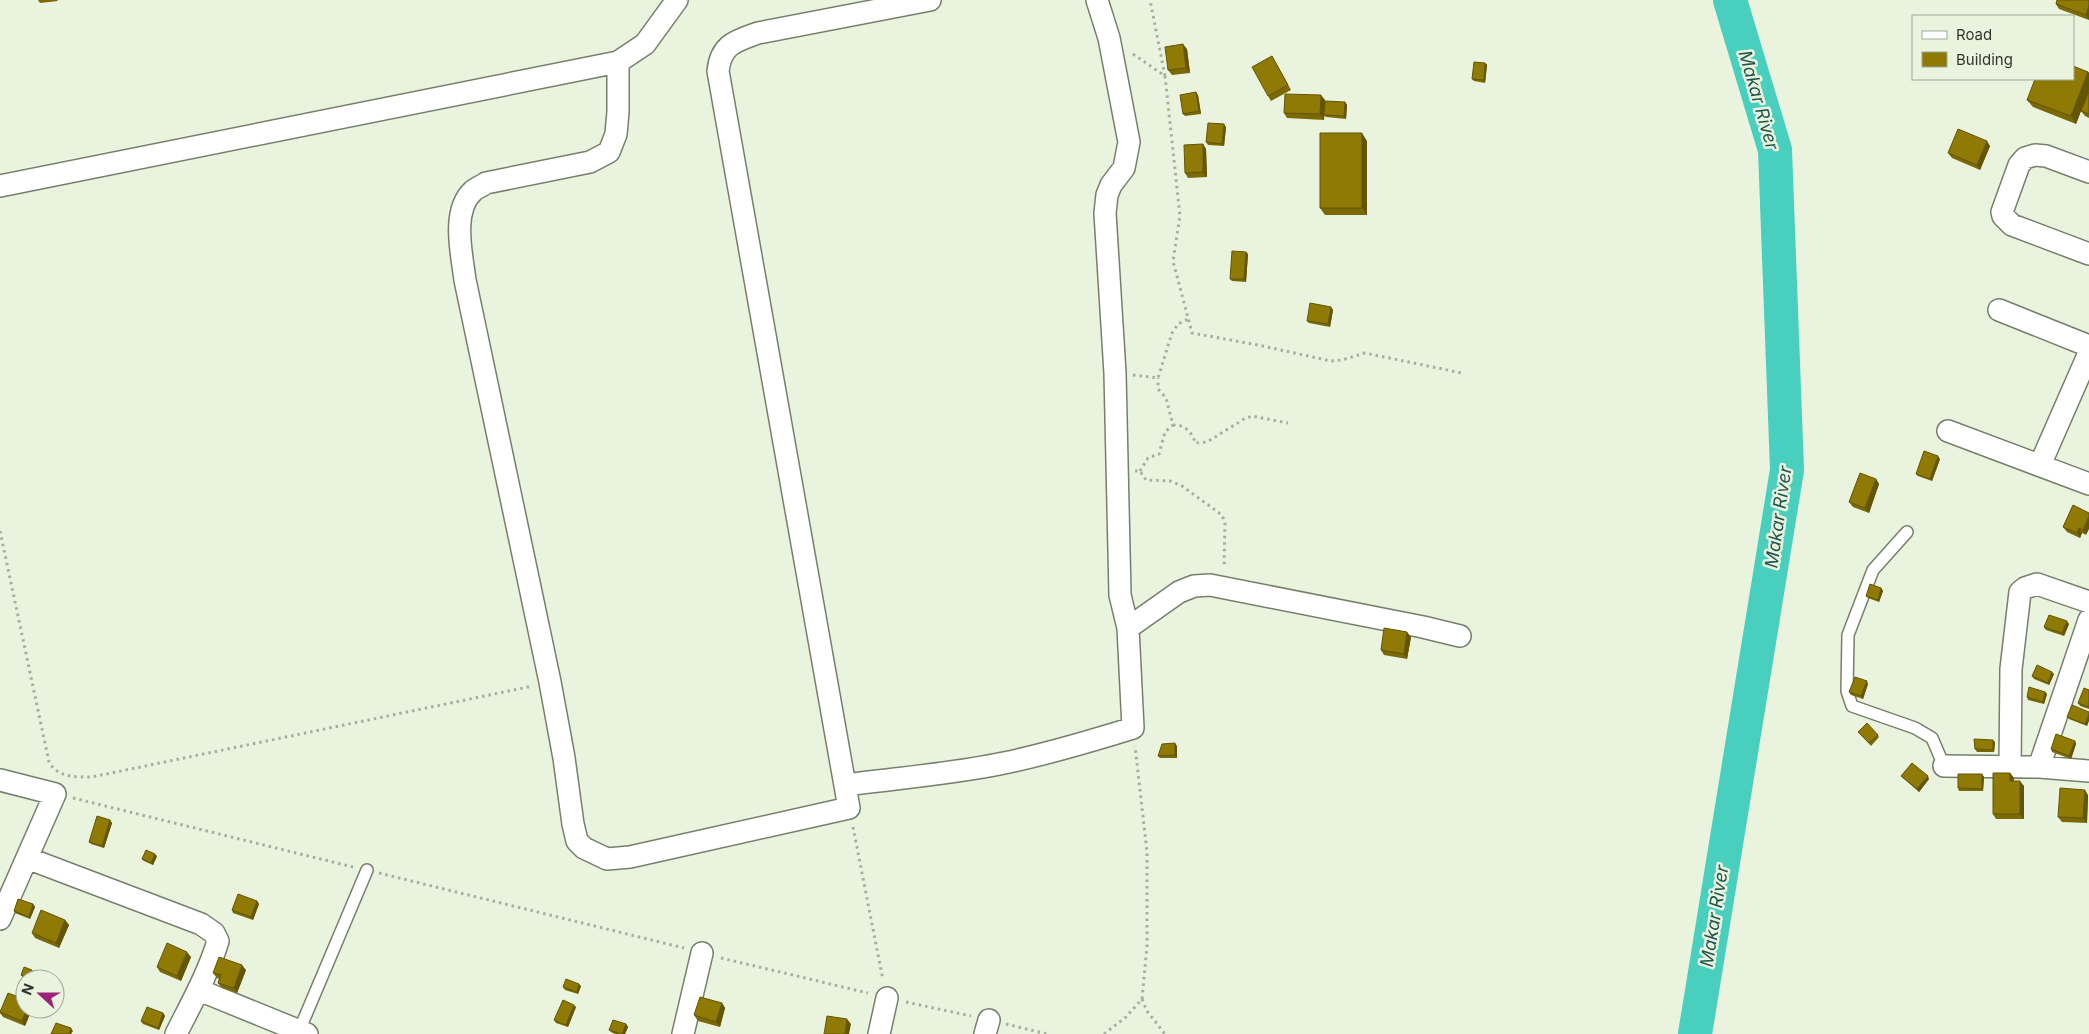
<svg xmlns="http://www.w3.org/2000/svg" width="2089" height="1034" viewBox="0 0 2089 1034" font-family="Inter,sans-serif">
	<style>
		.lines { fill: none; stroke-linecap: round; stroke-linejoin: round }
		.river { stroke: #49cfbe; stroke-width: 34 }
		.service-casing { stroke: #777f6c; stroke-width: 14 }
		.minor-casing { stroke: #777f6c; stroke-width: 24 }
		.path { stroke: #a8ae9e; stroke-width: 3; stroke-dasharray: 2.5 4; stroke-linecap: butt }
		.service { stroke: #fff; stroke-width: 11 }
		.minor { stroke: #fff; stroke-width: 21 }
		.wall { fill: #7a6904 }
		.shaded-wall { fill: #635504 }
		.building { fill: #8e7a05; stroke: #635504 }
		.labels { text-anchor: middle; dominant-baseline: central; stroke-width: 5; stroke-linejoin: round; paint-order: stroke }
		.water-label { font-size: 18px; font-style: italic; fill: #1d554d; stroke: #eaf3de }
	</style>
	<rect width="100%" height="100%" fill="#eaf3de"/>
	<g class="lines">
		<!-- river -->
		<path class="river" d="M1695 1034 1787 470 1775 150 1730 0"/>
		<!-- service casing -->
		<g class="service-casing">
			<path id="service" d="M1907 532 1873 570 1848 635 1847 691 1852 706 1915 728 1932 738 1944 766
				M299 1031 367 870"/>
		</g>
		<!-- minor casing -->
		<g class="minor-casing">
			<path id="minor" d="M618 62V112L616 134 609 152 590 162 486 183C482 186 476 188 473 191 451 211 462 255 465 280L550 682 564 758 573 824 577 841 584 848 607 859 630 857 849 808 718 71C721 44 736 41 758 33L930 0
				M2089 172 2046 156 2035 155 2025 158 2019 165 2002 212 2003 216 2012 225 2089 254
				M0 186 618 62 645 44 677 0
				M1999 310 2089 346
				M1948 431 2089 484
				M2040 465 2089 353
				M1128 628 1179 592 1194 586 1210 585 1423 627 1460 636
				M1944 766 2039 767 2089 771
				M2010 767 2011 669 2020 592 2025 588 2037 584 2089 602
				M2039 767 2089 620
				M0 780 55 794 0 919
				M845 785C898 778 952 774 1004 763 1048 754 1091 741 1133 728L1128 628 1120 595 1115 373 1105 213 1107 195 1111 185 1124 168 1129 142 1109 38 1097 0
				M27 858 201 924 214 933 218 941C208 974 191 1004 176 1034
				M199 990 307 1034
				M683 1034 702 953
				M879 1034 887 998
				M985 1034 989 1020"/>
		</g>
		<!-- path -->
		<path class="path" d="M1133 54 1165 76 1150 0
			M1165 76 1180 216 1173 261 1192 333 1258 345 1331 361 1342 360 1365 353 1462 373
			M1133 375 1158 378 1172 333 1178 324 1188 319
			M1173 425C1184 424 1193 433 1195 443L1207 442 1244 419 1252 416 1288 423
			M1135 471H1140L1146 480 1170 481 1182 486 1222 515 1225 523 1224 568
			M1140 471 1148 458 1159 454 1165 432 1173 425 1166 398 1158 389V378
			M0 531 49 762C58 778 76 777 92 777L533 686
			M73 798 353 867
			M853 827 883 980
			M379 873 684 948
			M721 958 868 993
			M1142 999 1147 1011 1165 1034
			M906 1002 971 1016
			M1006 1024 1047 1034
			M1104 1034 1126 1017 1142 999 1147 946V852L1135 746"/>
		<!-- service -->
		<use href="#service" class="service"/>
		<!-- minor -->
		<use href="#minor" class="minor"/>
	</g>
	<!-- wall -->
	<path class="wall" d="M38 0H57L58 1 40 3Z
		M2089 0V20L2059 9 2056 4Z
		M1187 49 1190 73 1172 75 1168 70Z
		M1272 56 1291 90 1271 101 1268 96Z
		M1485 63 1487 65 1485 83 1474 81 1472 79Z
		M2088 72 2089 73V90L2076 124 2033 107 2027 100Z
		M2089 91V118L2085 116 2081 111Z
		M1198 95 1201 114 1185 116 1183 114Z
		M1325 100 1324 120 1287 118 1284 113Z
		M1345 102 1347 105 1346 119 1326 117 1324 115Z
		M1226 127 1224 146 1208 145 1206 142Z
		M1367 141V215H1325L1320 208Z
		M1203 144 1206 149 1207 177 1188 178 1185 173Z
		M1990 146 1980 170 1952 158 1948 153Z
		M1248 254 1246 282 1232 281 1230 279Z
		M1331 307 1333 310 1330 327 1309 323 1307 321Z
		M1940 459 1932 481 1918 476 1916 474Z
		M1876 479 1879 484 1869 513 1853 507 1849 502Z
		M2073 505 2086 535 2082 533 2080 538 2067 532 2063 527Z
		M1881 588 1883 591 1879 602 1868 598 1866 596Z
		M2069 624 2064 636 2046 630 2044 627Z
		M1411 637 1407 659 1384 655 1381 650Z
		M2054 674 2049 685 2034 679 2032 676Z
		M1868 684 1863 699 1851 695 1849 692Z
		M2089 690V709L2080 706 2078 703Z
		M2045 692 2047 694 2044 704 2028 700 2027 697Z
		M2089 712 2087 726 2069 719 2067 717Z
		M1858 732 1878 735 1879 737 1871 746Z
		M2075 741 2076 744 2071 759 2052 752 2051 749Z
		M1995 742 1994 752H1977L1975 749Z
		M1177 746V758H1160L1158 756Z
		M2010 773 2014 778 2013 781 2024 786V819H1996L1993 814Z
		M1982 774 1984 777 1983 791H1959L1958 788Z
		M1901 776 1929 779 1919 792 1903 778Z
		M2088 795 2087 823 2062 822 2058 817Z
		M110 820 112 823 104 848 91 844 89 842Z
		M157 856 153 865 144 861 142 859Z
		M257 901 259 904 253 920 233 913 232 910Z
		M33 904 35 907 30 919 15 913 14 911Z
		M65 920 69 925 59 948 35 938 32 933Z
		M191 957 181 981 160 972 157 967Z
		M246 970 237 993 222 988 218 983 219 979 217 978 213 973Z
		M34 973 31 979H27L23 978 21 975Z
		M581 986 578 994 565 990 563 987Z
		M722 1003 725 1008 720 1027 698 1021 694 1015Z
		M576 1007 568 1027 556 1023 554 1020Z
		M25 1009H32L25 1026 3 1017 0 1013V1011Z
		M163 1013 165 1016 159 1030 143 1024 141 1021Z
		M626 1024 628 1027 625 1034H615L611 1032 609 1030Z"/>
	<!-- shaded-wall -->
	<path class="shaded-wall" d="M2089 5V20L2086 15Z
		M1183 44 1187 49 1190 73 1186 68Z
		M1485 63 1487 65 1485 83 1484 80Z
		M2088 72 2089 73V90L2076 124 2071 116Z
		M1196 92 1198 95 1201 114 1199 111Z
		M1321 95 1325 100 1324 120 1320 114Z
		M1345 102 1347 105 1346 119 1344 116Z
		M1224 124 1226 127 1224 146 1222 144Z
		M1362 133 1367 141V215L1362 208Z
		M1987 141 1990 146 1980 170 1977 165Z
		M1203 144 1206 149 1207 177 1203 172Z
		M1246 252 1248 254 1246 282 1244 279Z
		M1331 307 1333 310 1330 327 1328 324Z
		M1938 456 1940 459 1932 481 1930 479Z
		M1876 479 1879 484 1869 513 1865 508Z
		M2089 516V529L2086 535 2083 530Z
		M2079 528 2082 533 2080 538 2077 533Z
		M1881 588 1883 591 1879 602 1878 600Z
		M2067 621 2069 624 2064 636 2062 633Z
		M1407 632 1411 637 1407 659 1404 654Z
		M2052 672 2054 674 2049 685 2048 683Z
		M1867 681 1868 684 1863 699 1861 696Z
		M2045 692 2047 694 2044 704 2043 702Z
		M2089 714V721L2087 726 2085 724Z
		M1993 740 1995 742 1994 752 1993 750Z
		M2075 741 2076 744 2071 759 2069 756Z
		M1175 743 1177 746V758L1175 755Z
		M2010 773 2014 778 2013 786 2010 781Z
		M1982 774 1984 777 1983 791 1982 789Z
		M1928 776 1929 779 1919 792 1917 789Z
		M2020 781 2024 786V819L2020 814Z
		M2085 790 2088 795 2087 823 2083 818Z
		M110 820 112 823 104 848 102 846Z
		M155 854 157 856 153 865 151 863Z
		M257 901 259 904 253 920 251 917Z
		M33 904 35 907 30 919 29 917Z
		M65 920 69 925 59 948 56 943Z
		M187 952 191 957 181 981 177 976Z
		M242 965 246 970 237 993 234 988Z
		M32 970 34 973 31 979H29L28 978Z
		M579 984 581 986 578 994 577 992Z
		M722 1003 725 1008 720 1027 716 1022Z
		M574 1005 576 1007 568 1027 566 1025Z
		M27 1009H32L25 1026 22 1021Z
		M163 1013 165 1016 159 1030 158 1028Z
		M847 1019 851 1024 849 1034H845Z
		M626 1024 628 1027 625 1034H622Z
		M71 1028 73 1031 71 1034H69Z"/>
	<!-- building -->
	<path class="building" d="M2057 0H2089V5L2086 15 2056 4Z
		M1183 44 1186 68 1168 70 1165 47Z
		M1272 56 1288 85 1268 96 1252 67Z
		M1474 62 1485 63 1484 80 1472 79Z
		M2073 66 2088 72 2071 116 2027 100 2035 79H2073Z
		M2089 91V114L2081 111Z
		M1196 92 1199 111 1183 114 1180 95Z
		M1285 94 1321 95 1320 114 1284 113Z
		M1325 101 1345 102 1344 116 1324 115Z
		M1208 123 1224 124 1222 144 1206 142Z
		M1958 129 1987 141 1977 165 1948 153Z
		M1320 133H1362V208H1320Z
		M1203 144V172L1185 173 1184 145Z
		M1232 251 1246 252 1244 279H1230Z
		M1310 303 1331 307 1328 324 1307 321Z
		M1924 451 1938 456 1930 479 1916 474Z
		M1860 473 1876 479 1865 508 1849 502Z
		M2073 505 2089 513V516L2083 530 2079 528 2077 533 2063 527Z
		M1870 584 1881 588 1878 600 1866 596Z
		M2049 615 2067 621 2062 633 2044 627Z
		M1384 628 1407 632 1404 654 1381 650Z
		M2037 665 2052 672 2048 683 2032 676Z
		M1855 677 1867 681 1861 696 1849 692Z
		M2029 687 2045 692 2043 702 2027 697Z
		M2084 688 2089 690V707L2078 703Z
		M2072 705 2089 712V714L2085 724 2067 717Z
		M1867 723 1878 735 1869 743 1858 732Z
		M2056 734 2075 741 2069 756 2051 749Z
		M1974 739 1993 740V750L1975 749Z
		M1175 743V755L1158 756 1162 744Z
		M1912 763 1928 776 1917 789 1901 776Z
		M1993 773H2010V781H2020V814H1993Z
		M1958 774H1982V789L1958 788Z
		M2060 788 2085 790 2083 818 2058 817Z
		M97 816 110 820 102 846 89 842Z
		M146 850 155 854 151 863 142 859Z
		M238 894 257 901 251 917 232 910Z
		M18 899 33 904 29 917 14 911Z
		M41 910 65 920 56 943 32 933Z
		M167 943 187 952 177 976 157 967Z
		M219 957 242 965 234 988 218 983 221 975 213 973Z
		M24 967 32 970 28 978 21 975Z
		M566 979 579 984 577 992 563 987Z
		M20 986 25 988V1009H27L22 1021 0 1012 8 993 16 996Z
		M700 997 722 1003 716 1022 694 1015Z
		M563 1000 574 1005 566 1025 554 1020Z
		M147 1007 163 1013 158 1028 141 1021Z
		M827 1016 847 1019 845 1034H824Z
		M613 1020 626 1024 622 1034 609 1030Z
		M56 1023 71 1028 69 1034H51Z"/>
	<g class="labels">
		<!-- water labels -->
		<g class="water-label">
			<text transform="translate(1759 100) rotate(74)">Makar River</text>
			<text transform="translate(1778 517) rotate(-82)">Makar River</text>
			<text transform="translate(1714 916) rotate(-81)">Makar River</text>
		</g>
	</g>
	<!-- legend -->
	<rect x="1912" y="15" width="162" height="65" fill="#eaf3de" stroke="#a0a797"/>
	<rect x="1922" y="31" width="25" height="8" fill="#ffffff" stroke="#a0a797"/>
	<text x="1956" y="40" font-size="15" fill="#32352d">Road</text>
	<rect x="1922" y="52" width="25" height="15" fill="#8e7a05" stroke="#a0a797"/>
	<text x="1956" y="65" font-size="15" fill="#32352d">Building</text>
	<!-- north arrow -->
	<g transform="translate(40 994) rotate(291)"><circle r="24" fill="#eaf3de" stroke="#a0a797"/>
	<path d="M0-4L9 19L0 12L-9 19Z" fill="#9e2278"/>
	<text y="-8" font-size="14" font-weight="bold" text-anchor="middle" fill="#32352d">N</text>
	</g>
</svg>
